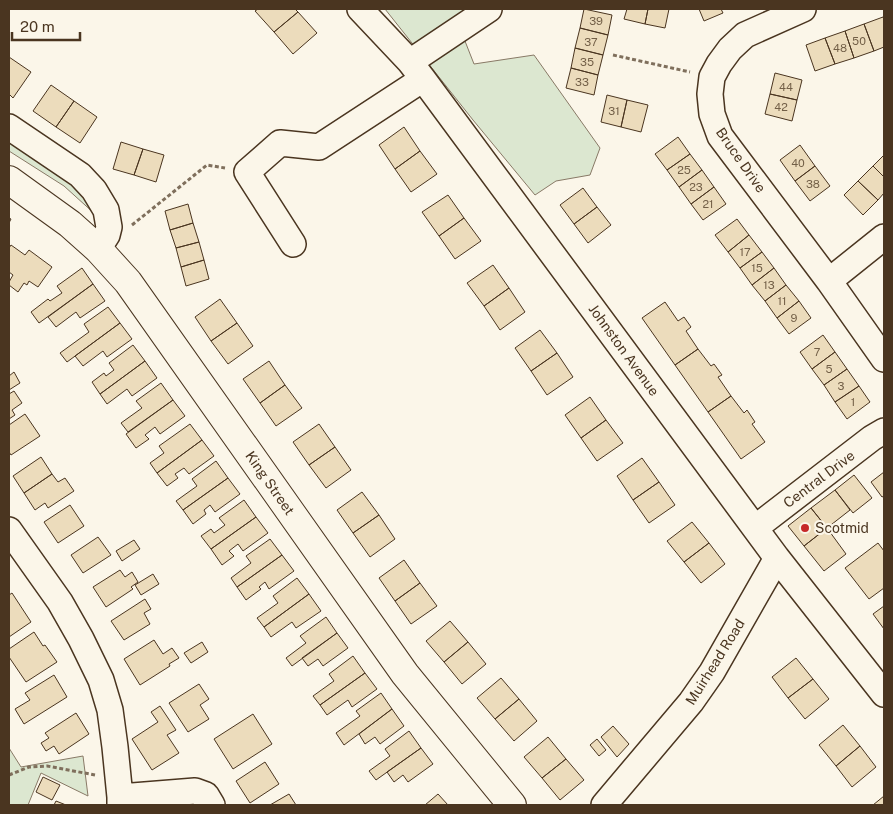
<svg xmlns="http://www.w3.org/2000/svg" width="893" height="814" viewBox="0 0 893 814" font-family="'Public Sans',sans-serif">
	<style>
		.green { fill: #dce7d0; stroke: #887966 }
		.building { fill: #ecdcbc; stroke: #4a3520 }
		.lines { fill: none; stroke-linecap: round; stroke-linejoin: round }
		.minor-casing { stroke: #4a3520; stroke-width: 28 }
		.major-casing { stroke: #4a3520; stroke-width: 30 }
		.path { stroke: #7f6f5c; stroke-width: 3; stroke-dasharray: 4 2.5; stroke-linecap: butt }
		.minor { stroke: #fbf6e9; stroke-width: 25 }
		.major { stroke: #fbf6e9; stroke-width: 28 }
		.fence { stroke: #4a3520; stroke-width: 1; stroke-dasharray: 6 2.5; stroke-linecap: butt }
		.poi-dot { fill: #c62828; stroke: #fbf6e9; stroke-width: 2 }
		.labels { text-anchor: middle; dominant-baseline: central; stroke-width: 4; stroke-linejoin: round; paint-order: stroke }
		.number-label { font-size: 11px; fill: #725f47 }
		.street-label { font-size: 14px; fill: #4a3520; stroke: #fbf6e9 }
		.poi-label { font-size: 14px; fill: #4a3520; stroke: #fbf6e9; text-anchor: start }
	</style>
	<rect width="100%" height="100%" fill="#fbf6e9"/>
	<!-- green -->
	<path class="green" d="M385 9H493L463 36 474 64 534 55 600 148 590 175 556 181 535 195 473 120Z
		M9 134 84 192 96 215 64 186 9 151Z
		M9 748 21 767 83 756 88 796 41 773 28 805H9Z"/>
	<!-- building -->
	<path class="building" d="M258 9H295L298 12 274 32 255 11Z
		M584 9 612 15 608 35 580 28Z
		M627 9H648L645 24 624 19Z
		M648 9H669L665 28 645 24Z
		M699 9H721L723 13 704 21Z
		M298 12 317 33 293 54 274 32Z
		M883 17 884 20V47L874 51 864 24Z
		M864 24 874 51 854 58 845 31Z
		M580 28 608 35 603 55 575 48Z
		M845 31 854 58 835 64 825 38Z
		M825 38 835 64 815 71 806 45Z
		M575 48 603 55 598 75 571 68Z
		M9 57 31 72 13 98 9 94Z
		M571 68 598 75 594 95 566 88Z
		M775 73 802 80 797 100 770 94Z
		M51 85 74 101 56 127 33 111Z
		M770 94 797 100 792 121 765 114Z
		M607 95 627 100 621 127 601 122Z
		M627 100 648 105 641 132 621 127Z
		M74 101 97 117 80 143 56 127Z
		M404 127 420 151 395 169 379 145Z
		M678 137 690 154 667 170 655 154Z
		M121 142 143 149 134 175 113 169Z
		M800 145 815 166 795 181 780 160Z
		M143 149 164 155 156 182 134 175Z
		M420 151 437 174 411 192 395 169Z
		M690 154 702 170 679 187 667 170Z
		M884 155V177L873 166Z
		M815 166 830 186 810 201 795 181Z
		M873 166 884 177V193L878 200 858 181Z
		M702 170 714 187 691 204 679 187Z
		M858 181 878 200 863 215 844 195Z
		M714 187 726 204 703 220 691 204Z
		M583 188 597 207 574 224 560 205Z
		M448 195 464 218 439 236 422 212Z
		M188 204 193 223 170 230 165 211Z
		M597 207 611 225 588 243 574 224Z
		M464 218 481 241 455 259 439 236Z
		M737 219 749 235 728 252 715 235Z
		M193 223 199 242 176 248 170 230Z
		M749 235 762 252 740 268 728 252Z
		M199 242 204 260 181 267 176 248Z
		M11 245 25 255 29 250 52 267 38 287 29 281 27 285 24 283 18 292 9 285V282L13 275 9 272V248Z
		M762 252 774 268 752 285 740 268Z
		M204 260 209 279 186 286 181 267Z
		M493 265 509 288 484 306 467 283Z
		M82 268 93 284 39 323 31 312 48 299 50 301 62 293 57 286Z
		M774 268 786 285 765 301 752 285Z
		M93 284 105 301 80 318 76 312 56 327 48 317Z
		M786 285 799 301 777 318 765 301Z
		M509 288 525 312 500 330 484 306Z
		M220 299 237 323 211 341 195 317Z
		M799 301 811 318 789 334 777 318Z
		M665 302 678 321 684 317 691 327 686 331 698 349 675 365 642 318Z
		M108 307 120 323 67 362 60 353 89 332 84 324Z
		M120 323 132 339 107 357 103 351 83 366 75 356Z
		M237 323 253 346 228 364 211 341Z
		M540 330 557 353 531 371 515 348Z
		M823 335 835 352 812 369 800 352Z
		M133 345 145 361 100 394 92 382 104 373 106 376 114 370 109 363Z
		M698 349 711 366 714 364 722 375 718 377 731 396 708 412 675 365Z
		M835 352 847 369 824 385 812 369Z
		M557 353 573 377 547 395 531 371Z
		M145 361 157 378 132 396 127 389 107 404 100 394Z
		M269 361 285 385 260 403 243 379Z
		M847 369 859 386 835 402 824 385Z
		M14 372 20 383 9 390V376Z
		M161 383 173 400 128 432 121 423 142 408 136 401Z
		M285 385 302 408 276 426 260 403Z
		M859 386 870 402 847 419 835 402Z
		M14 391 22 403 12 410 15 415 9 419V394Z
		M731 396 744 413 747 410 755 422 752 424 765 442 741 459 708 412Z
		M590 397 606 420 581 438 565 415Z
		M173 400 185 416 160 434 155 427 145 435 149 439 136 448 126 434Z
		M25 414 40 436 11 455 9 452V425Z
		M606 420 623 443 597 461 581 438Z
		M190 424 202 440 157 473 150 463 164 453 159 446Z
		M319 424 335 447 309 465 293 442Z
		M202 440 214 456 189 474 184 468 175 474 178 478 167 486 157 473Z
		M335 447 351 470 326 488 309 465Z
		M41 457 52 474 24 493 13 476Z
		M642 458 659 482 633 500 617 476Z
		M216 461 228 478 183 510 176 501 197 486 192 479Z
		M884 472V496L882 497 871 482Z
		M52 474 58 482 65 478 74 491 48 508 45 503 35 510 24 493Z
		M854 475 872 498 853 513 835 490Z
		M228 478 240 494 215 512 210 505 204 510 206 514 193 524 183 510Z
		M659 482 675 505 649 523 633 500Z
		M835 490 850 510 827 528 811 508Z
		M362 492 379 515 353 533 337 510Z
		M244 500 256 517 211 549 201 536 211 529 214 533 225 525 219 518Z
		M70 505 84 526 58 543 44 522Z
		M811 508 827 528 804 546 788 526Z
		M379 515 395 539 370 557 353 533Z
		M256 517 268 533 243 551 238 544 229 551 234 556 222 565 211 549Z
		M692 522 709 543 684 562 667 541Z
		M827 528 846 554 824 571 804 546Z
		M98 537 111 555 83 573 71 555Z
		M270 539 282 555 237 587 231 578 251 563 246 556Z
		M134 540 140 549 122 561 116 551Z
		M709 543 725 564 701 583 684 562Z
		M878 543 884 551V588L869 599 845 568Z
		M282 555 294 571 269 589 265 582 259 587 261 589 246 600 237 587Z
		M404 560 420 583 395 601 379 578Z
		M120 570 125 577 132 572 138 582 131 587 133 589 106 607 93 587Z
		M153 574 159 584 141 595 135 585Z
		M297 578 309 594 264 627 257 618 278 603 273 596Z
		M420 583 437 606 411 624 395 601Z
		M12 593 31 622 9 637V595Z
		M309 594 321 611 296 628 292 622 271 637 264 627Z
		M145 599 151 609 144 613 150 624 124 640 111 621Z
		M884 606V629L873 614Z
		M326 617 337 633 292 666 286 658 306 643 300 636Z
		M450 621 468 642 444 662 426 641Z
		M34 632 43 646 45 645 57 662 26 682 9 657V649Z
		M337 633 348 648 323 666 318 659 308 666 302 658Z
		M154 640 163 654 172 648 179 658 169 664 170 666 140 685 124 659Z
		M202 642 208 652 191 663 184 653Z
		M468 642 486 664 462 684 444 662Z
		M353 656 365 673 320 705 313 696 334 681 329 674Z
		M796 658 813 679 788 698 772 677Z
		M365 673 377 689 352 707 348 700 327 715 320 705Z
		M54 675 67 697 24 724 15 709 30 700 25 693Z
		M501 678 519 699 495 719 477 698Z
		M813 679 829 699 805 719 788 698Z
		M199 684 209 699 200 705 209 719 188 732 169 703Z
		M381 693 392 709 344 745 336 733 360 716 356 711Z
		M519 699 537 721 514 741 495 719Z
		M160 706 176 730 167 735 179 753 152 770 132 739 158 722 151 712Z
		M392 709 404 726 380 744 375 737 365 744 359 734Z
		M76 713 89 734 59 754 54 746 46 751 41 743 49 738 45 733Z
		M253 714 272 744 233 769 214 739Z
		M843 725 860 746 836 766 819 745Z
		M613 726 629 744 617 757 601 737Z
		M409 731 421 748 376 780 369 771 390 756 385 749Z
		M548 737 566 759 542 778 524 757Z
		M597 739 606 750 599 756 590 745Z
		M860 746 876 767 852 787 836 766Z
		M421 748 433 764 408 782 403 775 394 782 387 772Z
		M566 759 584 780 560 800 542 778Z
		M265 762 279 784 250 803 236 781Z
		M43 777 60 785 52 800 36 792Z
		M289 794 296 805H270Z
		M438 794 448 805H425Z
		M884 796V805H873Z
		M56 801 66 805H54Z"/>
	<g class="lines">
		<!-- minor casing -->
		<g class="minor-casing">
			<path id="minor" d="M360 9 410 62 423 79 777 558 884 694
				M803 9 745 35 730 49 719 64 712 77 710 94 712 114 720 136 829 281 884 359
				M410 62 489 9
				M9 127 80 175 94 190 106 210 109 227 107 235 98 249
				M293 244 247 172 280 143 319 147 423 79
				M829 281 884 237
				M755 528 872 438 884 431
				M9 530 60 602 81 639 101 680 110 710 115 747 120 797V805
				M120 797 195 791 206 795 212 805
				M604 805 691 702 712 672 777 558"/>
		</g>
		<!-- major casing -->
		<g class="major-casing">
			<path id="major" d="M9 180 70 224 98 249 128 282 405 674 512 805"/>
		</g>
		<!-- path -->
		<path class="path" d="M613 55 690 72
			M132 225 207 165 225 168
			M9 775 29 767 47 766 95 775"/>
		<!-- minor -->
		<use href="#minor" class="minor"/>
		<!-- major -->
		<use href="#major" class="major"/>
		<!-- fence -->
		<path class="fence" d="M9 218 11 219 9 223"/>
	</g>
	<!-- markers -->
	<circle class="poi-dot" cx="805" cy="528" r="5"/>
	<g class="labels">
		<!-- number labels -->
		<g class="number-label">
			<text x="596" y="21">39</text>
			<text x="859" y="41">50</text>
			<text x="591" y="42">37</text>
			<text x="840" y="48">48</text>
			<text x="587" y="62">35</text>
			<text x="582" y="82">33</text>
			<text x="786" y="87">44</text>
			<text x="781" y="107">42</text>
			<text x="614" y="111">31</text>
			<text x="798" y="163">40</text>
			<text x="684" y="170">25</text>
			<text x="813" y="184">38</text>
			<text x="696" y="187">23</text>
			<text x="708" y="204">21</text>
			<text x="745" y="252">17</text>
			<text x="757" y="268">15</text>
			<text x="769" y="285">13</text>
			<text x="782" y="301">11</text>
			<text x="794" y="318">9</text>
			<text x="817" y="352">7</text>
			<text x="829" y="369">5</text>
			<text x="841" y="386">3</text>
			<text x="853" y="402">1</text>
		</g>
		<!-- street labels -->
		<g class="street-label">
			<text transform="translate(741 160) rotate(55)">Bruce Drive</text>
			<text transform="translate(624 350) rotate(54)">Johnston Avenue</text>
			<text transform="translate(819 479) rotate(-37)">Central Drive</text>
			<text transform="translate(270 483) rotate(55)">King Street</text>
			<text transform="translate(715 662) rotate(-58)">Muirhead Road</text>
		</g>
		<!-- poi labels -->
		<g class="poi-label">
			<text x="815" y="528">Scotmid</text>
		</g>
	</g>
	<!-- border -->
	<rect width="893" height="814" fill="none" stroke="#4a3520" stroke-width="20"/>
	<!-- scale -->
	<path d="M12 32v8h68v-8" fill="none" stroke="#4a3520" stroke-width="2.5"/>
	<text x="20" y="32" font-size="15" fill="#4a3520" stroke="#fbf6e9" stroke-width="4" paint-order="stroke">20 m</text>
</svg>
